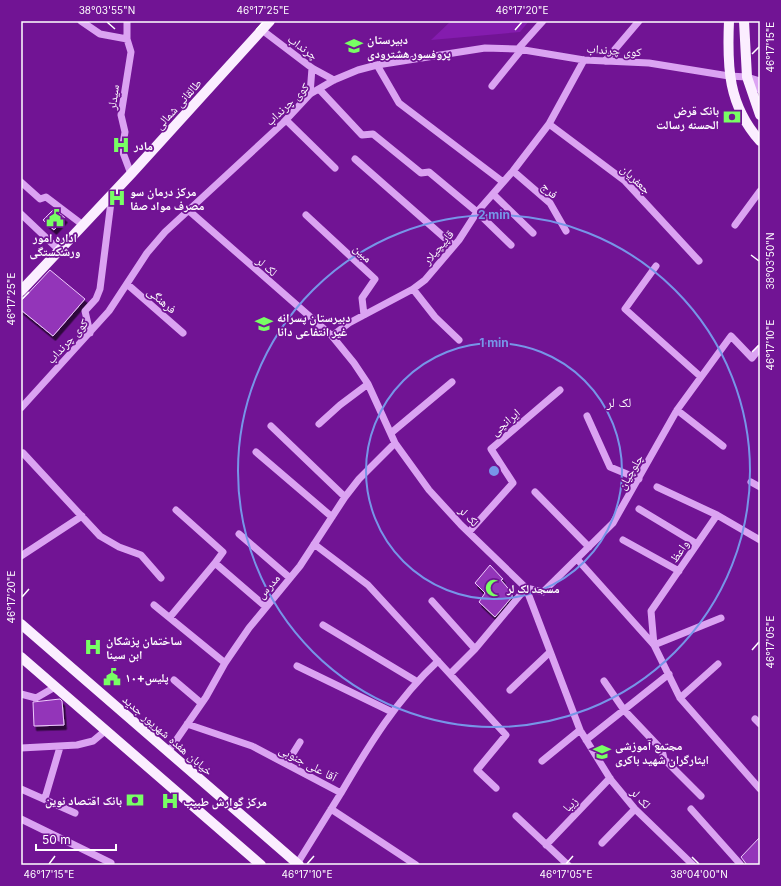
<svg xmlns="http://www.w3.org/2000/svg" width="781" height="886" viewBox="0 0 781 886" font-family="Inter,'Noto Naskh Arabic',sans-serif">
	<style>
		.green { fill: #841cae }
		.building { fill: #9334b9; stroke: #eecafc; filter: url(#shadow) }
		.lines { fill: none; stroke-linecap: round; stroke-linejoin: round }
		.minor { stroke: #dba3f2; stroke-width: 7 }
		.major { stroke: #fbeeff; stroke-width: 10 }
		.ticks { fill: none; stroke: #fff; stroke-width: 1.5 }
		.ring { fill: none; stroke: #7795e8; stroke-width: 2 }
		.labels { text-anchor: middle; dominant-baseline: central; stroke-width: 3.5; stroke-linejoin: round; paint-order: stroke }
		.poi-label { font-size: 12px; font-weight: bold; fill: #fff; stroke: #711494; text-anchor: start }
		.street-label { font-size: 12px; fill: #fff; stroke: #711494 }
		.neighbourhood-label { font-size: 13px; fill: #fff; stroke: #711494 }
		.centre { fill: #7795e8; stroke: #711494; stroke-width: 2 }
		.ring-label { font-size: 12px; text-anchor: middle; font-weight: bold; fill: #7795e8; stroke: #711494; stroke-width: 3.5; stroke-linejoin: round; paint-order: stroke }
		.neatline { fill: none; stroke: #fff; stroke-width: 1.5 }
		.ticks-label { font-size: 10px; text-anchor: middle; fill: #fff }
	</style>
	<defs>
		<filter id="shadow"><feDropShadow dx="2.5" dy="4.5" stdDeviation="0" flood-color="#0009"/></filter>
	</defs>
	<rect width="100%" height="100%" fill="#711494"/>
	<!-- green -->
	<path class="green" d="M451 21H529L520 32 431 40Z"/>
	<!-- building -->
	<path class="building" d="M54 209 65 218 54 230 43 220Z
		M50 270 85 299 53 336 21 310V301Z
		M490 565 503 579 501 580 512 593V597L495 617 479 602 485 593 475 583Z
		M60 699 62 701 64 725 34 726 33 702Z
		M760 837V865H747L741 857Z"/>
	<g class="lines">
		<!-- minor -->
		<path class="minor" d="M81 21 100 34 127 39
			M127 21V39L131 52 121 115 125 132 122 150 131 174
			M262 30 312 68 334 80
			M518 49 543 21
			M605 61 639 21
			M377 65 399 103 503 182
			M749 78 760 90
			M492 86 522 49
			M319 89 362 135 373 134 421 173 429 172 477 212 511 245
			M310 94 312 68
			M286 120 335 168
			M549 124 625 181 699 261
			M355 159 454 246
			M513 171 550 203 566 231
			M21 182 40 199 46 197 83 225
			M493 194 533 233
			M187 209 332 336 354 363 368 384 395 443 429 490 461 525 526 588 580 730 611 780 635 809 693 865
			M21 214 59 250
			M306 215 375 279 362 298 364 315
			M735 225 760 191
			M656 266 625 309 701 377
			M127 284 183 333
			M413 289 435 317 459 340
			M90 333 85 311 96 299 100 289 112 194
			M332 336 349 323 413 289 425 280 459 240 477 212 513 171 549 124 584 60
			M21 408 109 311 147 253 165 232 283 123 310 94 334 80 358 70 377 65 485 48 518 49 584 60 649 63 729 76 747 77 760 81
			M677 410 723 446
			M587 416 610 467 639 479
			M319 424 340 405 368 384
			M271 426 345 497
			M391 433 452 382
			M256 452 332 517
			M23 453 100 536 119 547 141 555 161 578
			M751 482 760 487
			M657 487 717 515
			M535 492 589 547
			M639 509 697 544
			M176 510 223 552 215 563 265 606
			M469 532 513 483 491 449 560 390
			M239 534 290 578
			M623 540 679 571
			M314 544 368 585 506 735 477 770 496 788
			M21 556 82 516
			M577 559 654 645
			M432 601 475 649
			M154 605 225 663
			M170 617 215 563
			M721 618 654 645 680 698 760 789
			M323 625 416 681
			M654 645 651 611 717 515 760 540
			M297 666 392 712
			M450 674 475 649 526 588 543 592 613 523 677 410 731 336 752 358 760 348
			M174 680 201 703
			M604 681 624 710 662 750 664 759 701 796
			M510 690 550 652
			M21 694 36 698 55 687
			M680 698 718 664
			M755 719 760 724
			M187 724 252 746 341 793 297 864
			M586 740 669 674
			M21 748 77 745 93 741 105 731
			M168 752 206 697 225 663 249 628 300 566 345 497 359 479 395 443
			M542 761 580 730
			M287 763 300 742
			M21 789 75 813
			M341 793C369 745 397 699 438 661
			M45 798 60 747
			M331 809 416 865
			M691 809 741 865
			M516 816 568 865
			M21 819 111 863
			M602 843 635 809
			M546 845 610 778"/>
		<!-- major -->
		<path class="major" d="M729 21C727 67 728 105 760 141
			M744 21 747 77 760 115
			M21 291 131 174 270 21
			M21 624 299 865
			M21 657 261 865"/>
	</g>
	<!-- ticks -->
	<path class="ticks" d="M107 22 115 29M256 30 263 22M515 30 522 22M752 54 759 47M751 255 759 261M22 299 29 292M752 352 759 345M22 597 29 589M752 650 759 642M692 857 699 864M49 864 55 856M307 864 314 856M566 864 573 856"/>
	<!-- distance rings -->
	<g class="ring">
		<circle cx="494" cy="471" r="128"/>
		<circle cx="494" cy="471" r="256"/>
	</g>
	<!-- icons -->
	<defs>
		<g id="school-bare" transform="scale(1.38)"><path d="M0-5L7-2L0 1L-7-2ZM-4 1L0 2.5L4 1V4Q0 6-4 4Z" fill="#78ff64" stroke="#711494" stroke-width="2.5" paint-order="stroke"/></g>
		<g id="bank-bare" transform="scale(1.38)"><path d="M-6-4H6V4H-6ZM0-2.3a2.3 2.3 0 1 0 0 4.6a2.3 2.3 0 1 0 0-4.6Z" fill="#78ff64" stroke="#711494" stroke-width="2.5" paint-order="stroke"/></g>
		<g id="hospital-bare" transform="scale(1.38)"><path d="M-5-5h3v3.5h4V-5h3V5h-3V1.5h-4V5h-3Z" fill="#78ff64" stroke="#711494" stroke-width="2.5" paint-order="stroke"/></g>
		<g id="civic-bare" transform="scale(1.38)"><path d="M-.6-6.5H3V-4.5H.6V-3L4-1V1h2V6H-6V1h2V-1L-.6-3ZM-1.2 2.5V6h2.4V2.5Z" fill="#78ff64" stroke="#711494" stroke-width="2.5" paint-order="stroke"/></g>
		<g id="mosque-bare" transform="scale(1.38)"><path d="M3.5-4.9A6 6 0 1 0 3.5 4.9A5 5 0 1 1 3.5-4.9Z" fill="#78ff64" stroke="#711494" stroke-width="2.5" paint-order="stroke"/></g>
	</defs>
	<g fill-rule="evenodd">
		<use href="#school-bare" x="354" y="46"/>
		<use href="#bank-bare" x="732" y="117"/>
		<use href="#hospital-bare" x="121" y="145"/>
		<use href="#hospital-bare" x="117" y="198"/>
		<use href="#civic-bare" x="55" y="218"/>
		<use href="#school-bare" x="264" y="324"/>
		<use href="#mosque-bare" x="494" y="588"/>
		<use href="#hospital-bare" x="93" y="647"/>
		<use href="#civic-bare" x="112" y="677"/>
		<use href="#school-bare" x="602" y="752"/>
		<use href="#bank-bare" x="135" y="800"/>
		<use href="#hospital-bare" x="170" y="801"/>
	</g>
	<g class="labels">
		<!-- poi labels -->
		<g class="poi-label">
			<text x="367" y="39">دبیرستان<tspan x="367" dy="14">پروفسور هشترودی</tspan></text>
			<text x="719" y="110" text-anchor="end">بانک قرض<tspan x="719" dy="14">الحسنه رسالت</tspan></text>
			<text x="134" y="145">مادر</text>
			<text x="130" y="191">مرکز درمان سو<tspan x="130" dy="14">مصرف مواد صفا</tspan></text>
			<text x="55" y="237" text-anchor="middle">اداره امور<tspan x="55" dy="14">ورشکستگی</tspan></text>
			<text x="277" y="317">دبیرستان پسرانه<tspan x="277" dy="14">غیر انتفاعی دانا</tspan></text>
			<text x="507" y="588">مسجد لک لر</text>
			<text x="106" y="640">ساختمان پزشکان<tspan x="106" dy="14">ابن سینا</tspan></text>
			<text x="125" y="677">پلیس+۱۰</text>
			<text x="615" y="745">مجتمع آموزشی<tspan x="615" dy="14">ایثارگران شهید باکری</tspan></text>
			<text x="122" y="800" text-anchor="end">بانک اقتصاد نوین</text>
			<text x="183" y="801">مرکز گوارش طبیب</text>
		</g>
		<!-- street labels -->
		<g class="street-label">
			<text transform="translate(303 47) rotate(36)">چرنداب</text>
			<text transform="translate(614 50) rotate(4)">کوی چرنداب</text>
			<text transform="translate(113 97) rotate(-82)">سیدلر</text>
			<text transform="translate(178 104) rotate(-48)">طالقانی شمالی</text>
			<text transform="translate(287 104) rotate(-44)">کوی چرنداب</text>
			<text transform="translate(636 179) rotate(44)">جعفریان</text>
			<text transform="translate(550 190) rotate(45)">فرج</text>
			<text transform="translate(438 247) rotate(-50)">قاپیچیلار</text>
			<text transform="translate(363 253) rotate(43)">مبین</text>
			<text transform="translate(267 266) rotate(41)">لک لر</text>
			<text transform="translate(162 300) rotate(40)">فرهنگی</text>
			<text transform="translate(67 341) rotate(-48)">کوی چرنداب</text>
			<text transform="translate(505 422) rotate(-41)">ایرانچی</text>
			<text transform="translate(630 472) rotate(-60)">چلوچیان</text>
			<text transform="translate(469 516) rotate(46)">لک لر</text>
			<text transform="translate(679 551) rotate(-56)">واعظ</text>
			<text transform="translate(268 586) rotate(-48)">مدرس</text>
			<text transform="translate(168 735) rotate(41)">خیابان هفده شهریور جدید</text>
			<text transform="translate(308 763) rotate(28)">آقا علی جنوبی</text>
			<text transform="translate(641 798) rotate(47)">لک لر</text>
			<text transform="translate(570 804) rotate(-46)">زیبا</text>
		</g>
		<!-- neighbourhood labels -->
		<g class="neighbourhood-label">
			<text x="619" y="402">لک لر</text>
		</g>
	</g>
	<circle cx="494" cy="471" r="6" class="centre"/>
	<g class="ring-label">
		<text x="494" y="219">2 min</text>
		<text x="494" y="347">1 min</text>
	</g>
	<!-- border -->
	<rect width="781" height="886" fill="none" stroke="#711494" stroke-width="44"/>
	<!-- scale -->
	<path d="M36 844v6h80v-6" fill="none" stroke="#ffffff" stroke-width="2"/>
	<text x="42" y="844" font-size="12" fill="#ffffff" stroke="#711494" stroke-width="3" paint-order="stroke">50 m</text>
	<rect x="22" y="22" width="737" height="842" class="neatline"/>
	<g class="ticks-label">
		<text x="107" y="14">38°03'55"N</text>
		<text x="263" y="14">46°17'25"E</text>
		<text x="522" y="14">46°17'20"E</text>
		<text transform="translate(770 47) rotate(-90)" y="4">46°17'15"E</text>
		<text transform="translate(770 261) rotate(-90)" y="4">38°03'50"N</text>
		<text transform="translate(11 299) rotate(-90)" y="4">46°17'25"E</text>
		<text transform="translate(770 345) rotate(-90)" y="4">46°17'10"E</text>
		<text transform="translate(11 597) rotate(-90)" y="4">46°17'20"E</text>
		<text transform="translate(770 642) rotate(-90)" y="4">46°17'05"E</text>
		<text x="49" y="878">46°17'15"E</text>
		<text x="307" y="878">46°17'10"E</text>
		<text x="566" y="878">46°17'05"E</text>
		<text x="699" y="878">38°04'00"N</text>
	</g>
</svg>
